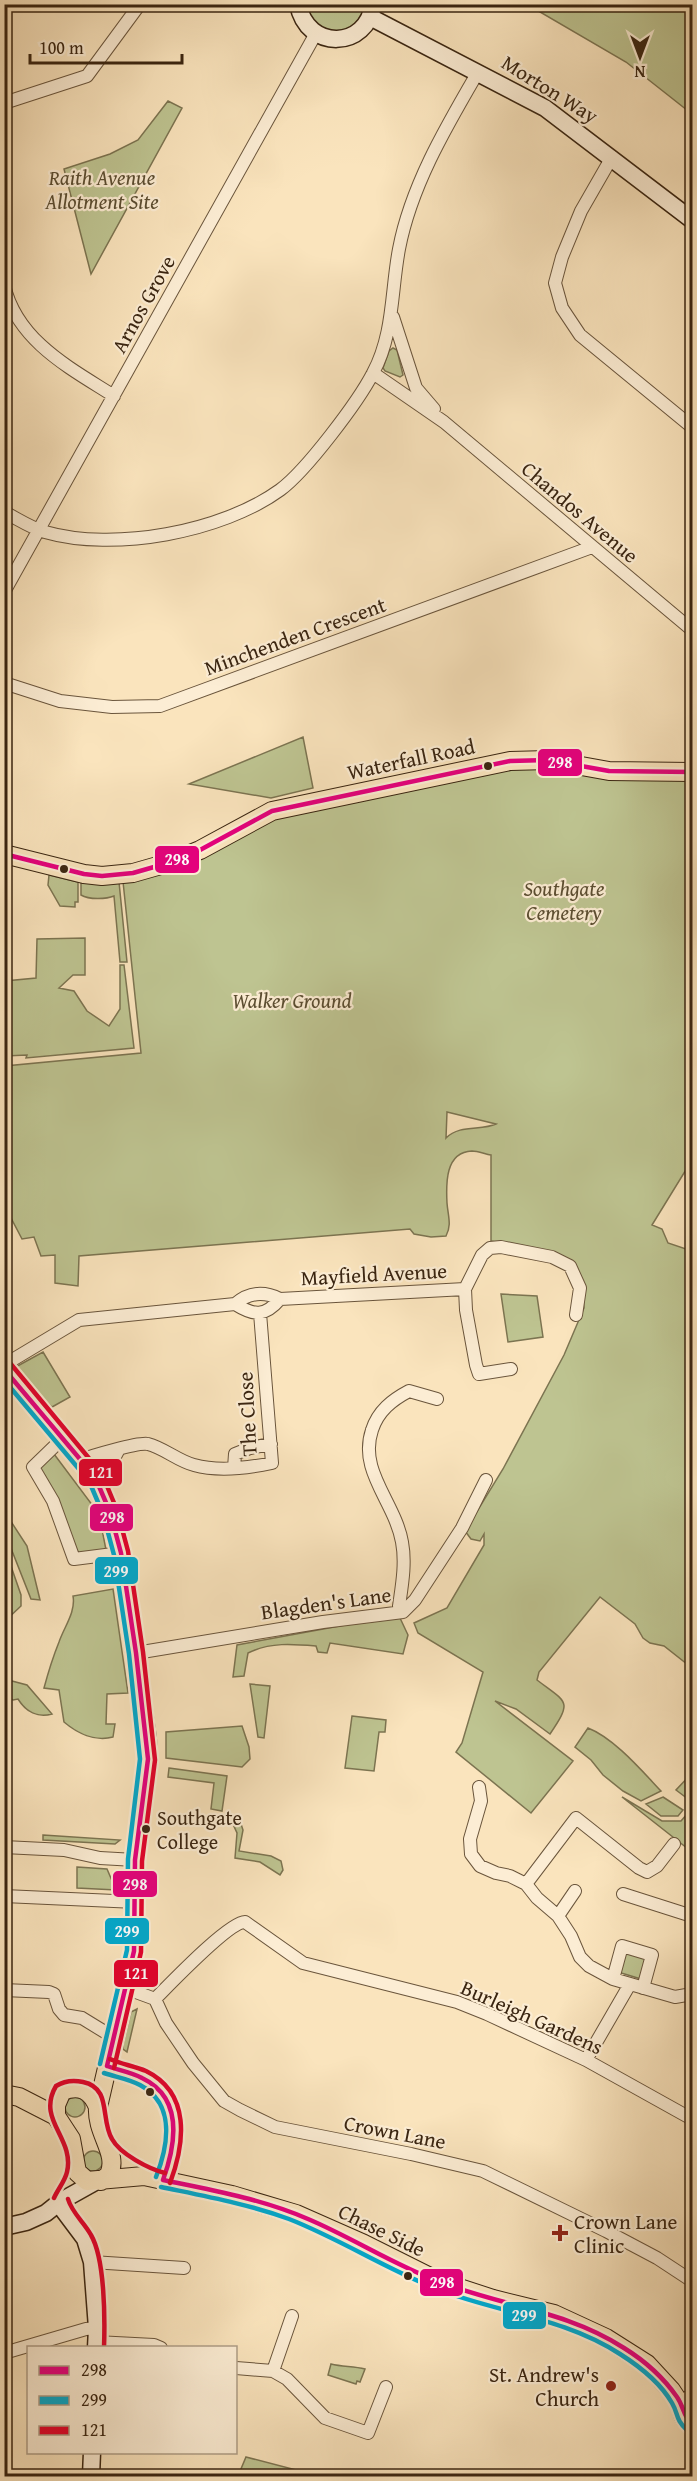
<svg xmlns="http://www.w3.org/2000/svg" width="697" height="2481" viewBox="0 0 697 2481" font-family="'Gentium Book Plus',serif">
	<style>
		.green { fill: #bec491; stroke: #7c7451; stroke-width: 1.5; fill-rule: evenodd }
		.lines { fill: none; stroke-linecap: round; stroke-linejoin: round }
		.street-casing { stroke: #6a553c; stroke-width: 14 }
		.secondary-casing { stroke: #3a2511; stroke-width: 19 }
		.primary-casing { stroke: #3a2511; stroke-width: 20 }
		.street { stroke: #fcedd4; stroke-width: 12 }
		.secondary { stroke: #fcedd4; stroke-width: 16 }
		.primary { stroke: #fae4bd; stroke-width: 18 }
		.bus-1-casing { stroke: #fcedd4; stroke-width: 9 }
		.bus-2-casing { stroke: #fcedd4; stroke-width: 9 }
		.bus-3-casing { stroke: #fcedd4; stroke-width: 9 }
		.bus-1 { stroke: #e5007d; stroke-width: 4.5 }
		.bus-2 { stroke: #00a9ce; stroke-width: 4.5 }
		.bus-3 { stroke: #e4002b; stroke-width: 4.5 }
		.bus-dot { fill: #3a2511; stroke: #fcedd4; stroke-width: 2 }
		.poi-dot { fill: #8f2418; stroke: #fcedd4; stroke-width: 2 }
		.labels { text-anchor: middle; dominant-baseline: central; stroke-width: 4.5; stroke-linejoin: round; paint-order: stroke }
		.bus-label { font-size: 20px; fill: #3a2511; stroke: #fcedd4; text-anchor: start }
		.street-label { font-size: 21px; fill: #3a2511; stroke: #fcedd4 }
		.park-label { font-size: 21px; font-style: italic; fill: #5b4d31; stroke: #fcedd4 }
		.poi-label { font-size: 21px; fill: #3a2511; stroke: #fcedd4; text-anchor: start }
		.line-badge { stroke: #fcedd4; stroke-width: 2 }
		.badge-label { font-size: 16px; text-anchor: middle; font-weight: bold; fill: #fff }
	</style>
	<rect width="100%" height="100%" fill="#fae4bd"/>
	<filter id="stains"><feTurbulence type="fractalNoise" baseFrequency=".00333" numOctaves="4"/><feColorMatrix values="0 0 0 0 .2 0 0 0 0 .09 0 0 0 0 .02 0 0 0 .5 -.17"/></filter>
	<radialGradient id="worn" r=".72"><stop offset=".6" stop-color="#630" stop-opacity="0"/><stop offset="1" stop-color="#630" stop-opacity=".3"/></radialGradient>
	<!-- green -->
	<path class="green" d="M303 5H366C357 26 345 39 321 27 318 25 315 25 312 22 308 18 306 10 303 5Z
		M528 5H692V114L626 62Z
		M168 101 182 108 91 274 64 169 110 154 138 140Z
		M393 348 397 350 403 375 400 377 385 371 383 368 389 351Z
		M303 737 313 788 271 798 189 784Z
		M515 765 692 777V1160L652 1225 662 1229 668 1243 692 1251V1668L664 1646 650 1643 643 1638 635 1624 600 1597 539 1672 537 1680C567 1703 573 1700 550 1734L516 1709 495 1701 573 1761 531 1813 456 1752 462 1743 483 1672 418 1633 414 1623 447 1608 484 1545V1534L480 1541 471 1539 465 1531 503 1469 564 1355 584 1308 582 1285 552 1253 491 1241V1155C485 1154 478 1151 472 1151 445 1152 446 1184 447 1203 448 1216 452 1225 446 1236L431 1237 414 1234 410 1229 79 1256 78 1286 55 1283V1255L41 1256 34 1237 22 1239 10 1216 7 1193H5V1066L141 1053 122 872 249 823 447 780 482 776ZM447 1112 496 1124C481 1131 460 1124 446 1138Z
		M49 875 78 882V902H75V907L60 906 48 885Z
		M119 882 127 962H120L114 896C107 899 89 900 81 895V883Z
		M85 938V975H73L59 988 74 991 87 1011 109 1026 120 1009V965H124L134 1048 26 1058 27 1055 5 1056V981L36 978 37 939Z
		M501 1294 537 1296 543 1337 508 1342Z
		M43 1352 70 1397 52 1407 22 1382 12 1369Z
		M51 1450 99 1514 107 1555 74 1559 33 1467Z
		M10 1520 27 1546 40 1600 31 1599 5 1533V1525Z
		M4 1546 21 1595V1606L5 1621Z
		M113 1589 128 1693 107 1694 106 1724H115L113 1737C95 1742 77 1733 64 1722L59 1690 44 1688C48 1673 53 1657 59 1642 64 1627 76 1612 73 1596Z
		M400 1618 408 1635 403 1654 330 1643 327 1653 318 1652 316 1646C293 1644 270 1642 248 1653L244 1676 233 1677 237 1645 345 1625Z
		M12 1681 27 1685 52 1714C38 1718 26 1712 18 1699L13 1700 5 1694V1687Z
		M250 1684 270 1686 264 1738 258 1737Z
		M352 1716 386 1720 385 1732H379L374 1771 345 1768Z
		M242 1726 249 1747 250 1759 242 1767 166 1758V1732Z
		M588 1728C614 1738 642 1771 661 1791L641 1801 623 1791 603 1775 591 1760 575 1747Z
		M169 1768 227 1776 222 1811 211 1809 214 1783 168 1777Z
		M692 1773V1772V1802L676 1790Z
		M622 1797 662 1821H681L687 1814 692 1818V1852Z
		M663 1797 683 1810 678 1816H661L646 1804Z
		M239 1818 243 1830 239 1851 271 1856 281 1861 283 1870 280 1875 260 1862 235 1858 237 1833 232 1822Z
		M43 1835 120 1840 115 1844 43 1840Z
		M77 1867 107 1869 116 1890 77 1888Z
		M625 1950 648 1958 641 1979 618 1972Z
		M137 2009 127 2052 123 2049V2045L131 2012Z
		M65 2107a10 10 0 1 1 20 0a10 10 0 1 1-20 0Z
		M83 2161a10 10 0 1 1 20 0a10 10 0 1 1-20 0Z
		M331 2364C343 2367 353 2366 365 2369L360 2382 357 2381 356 2384 328 2375Z
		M246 2457 319 2476H238Z"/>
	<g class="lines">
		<!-- street casing -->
		<g class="street-casing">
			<path id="street" d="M4 103 87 76 140 4
				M612 157 581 211 562 257 555 283 562 308 580 335 692 427
				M4 285C17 341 70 368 114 396
				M393 317 416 388 434 409
				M373 373 444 422 692 630
				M4 512C18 519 31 528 45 532 114 552 222 532 280 490 306 471 358 402 373 373 394 334 391 291 399 249 411 186 446 127 478 72
				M4 592 315 35
				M4 683 60 701 112 707 160 706 592 547
				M235 1304C249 1292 264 1291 280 1299
				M4 1365 79 1320 235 1304C254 1316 265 1317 280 1299L465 1289
				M511 1369 479 1374 476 1365 466 1310 465 1289 482 1255 490 1248 501 1247 552 1257 570 1266 580 1288 576 1315
				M63 1438 33 1467 53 1501 74 1559 121 1553
				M81 1460C91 1456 138 1442 148 1444 164 1448 178 1461 194 1465 219 1472 248 1468 272 1463L260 1313
				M234 1468 235 1454 250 1448 271 1444
				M95 1477 111 1464 118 1451
				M403 1612 399 1606C402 1585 406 1563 402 1542 395 1502 358 1471 372 1430 378 1411 392 1400 409 1391L437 1399
				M136 1653 323 1622 403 1612 415 1600 462 1528 486 1480
				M479 1787 481 1801 470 1839 471 1854 480 1866 496 1873 510 1876 526 1884 537 1898 558 1916 571 1936 580 1957 589 1966 613 1979 675 1997 692 1994
				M4 1847 64 1850 100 1858 135 1860
				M526 1884 576 1818 639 1868 647 1872 657 1866 674 1844
				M623 1894 692 1916
				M4 1896 136 1902
				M558 1916 575 1891
				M613 1979 622 1946 652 1955 643 1988
				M125 1988 155 1999 166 2023 193 2063 224 2101 240 2110 275 2127 411 2154 483 2171 606 2231 657 2258 692 2281
				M4 1990 49 1992 54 1994 59 2009 64 2015 82 2018 113 2037
				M155 1999C170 1984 229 1922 245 1922L303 1963 457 2002 487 2014 586 2060 692 2119
				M586 2060 630 1984
				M92 2262 184 2268
				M96 2342 154 2345 161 2348
				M4 2353 86 2329 97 2328
				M236 2368 273 2371 287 2379 325 2418 368 2433 386 2387
				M273 2371 292 2316"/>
		</g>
		<!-- secondary casing -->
		<g class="secondary-casing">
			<path id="secondary" d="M298 4C307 52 368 49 373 4
				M370 17 545 108 692 220
				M61 2201 64 2211 85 2239 92 2262 97 2328 96 2348
				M4 2227 26 2222 46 2213 61 2201 95 2182
				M91 2476 92 2452"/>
		</g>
		<!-- primary casing -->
		<g class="primary-casing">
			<path id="primary" d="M4 854 84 874 102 876 133 873 168 863 200 850 272 811 510 761 548 760 609 771 692 772
				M4 1368 95 1477 110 1512 121 1553 147 1738 148 1759 135 1860 134 1951 98 2107C96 2134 119 2153 109 2175L101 2181
				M4 2094 19 2097 56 2116
				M98 2107C91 2090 80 2084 62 2091L56 2105V2116L71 2139 77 2172 87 2181 144 2176 232 2195 296 2214 364 2244 438 2281 493 2299 554 2314 606 2338 647 2364 671 2390 683 2408
				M692 2398 684 2404C680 2413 684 2420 692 2424"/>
		</g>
		<!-- street -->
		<use href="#street" class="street"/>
		<!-- secondary -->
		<use href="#secondary" class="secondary"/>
		<!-- primary -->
		<use href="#primary" class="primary"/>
		<!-- bus-1 casing -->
		<g class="bus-1-casing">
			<path id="bus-1" d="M4 854 84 874 102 876 133 873 168 863 200 850 272 811 510 761 548 760 609 771 692 772
				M4 1369 95 1477 110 1512 121 1553 136 1653 148 1759 135 1860 134 1951 107 2066
				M107 2066C118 2070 131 2072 142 2078 184 2098 176 2144 163 2180
				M163 2180C212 2190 262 2199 308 2219 353 2238 394 2265 440 2282 502 2306 567 2311 624 2348 645 2361 663 2377 677 2397 684 2407 683 2416 692 2424"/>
		</g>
		<!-- bus-2 casing -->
		<g class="bus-2-casing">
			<path id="bus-2" d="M4 1380 89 1481 103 1514 114 1555 129 1654 140 1759 128 1859 127 1950 100 2064
				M104 2073C116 2077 129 2079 140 2085 176 2104 168 2146 156 2177
				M161 2187C204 2196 248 2204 289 2219 340 2239 386 2269 437 2289 498 2313 563 2317 620 2354 639 2366 660 2382 672 2403 679 2415 675 2419 687 2430"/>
		</g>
		<!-- bus-3 casing -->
		<g class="bus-3-casing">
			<path id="bus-3" d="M10 1363 102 1474 117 1510 128 1551 143 1652 155 1760 142 1861 141 1952 114 2068
				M110 2059C121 2064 134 2066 146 2071 191 2093 185 2143 170 2183
				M54 2198C58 2189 65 2181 67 2172 75 2138 36 2120 56 2086 64 2081 74 2080 83 2082 112 2088 100 2119 112 2139 120 2154 149 2169 165 2173
				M68 2199C72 2213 84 2222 91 2235 105 2259 105 2319 104 2348"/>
		</g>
		<!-- bus-1 -->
		<use href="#bus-1" class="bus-1"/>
		<!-- bus-2 -->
		<use href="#bus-2" class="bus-2"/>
		<!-- bus-3 -->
		<use href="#bus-3" class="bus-3"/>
	</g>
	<!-- markers -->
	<g class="bus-dot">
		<circle cx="488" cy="766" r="5"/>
		<circle cx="64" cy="869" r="5"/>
		<circle cx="146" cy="1829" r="5"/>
		<circle cx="150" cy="2092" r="5"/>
		<circle cx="408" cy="2276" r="5"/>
	</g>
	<g class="poi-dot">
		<path d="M557 2224h6v6h6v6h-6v6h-6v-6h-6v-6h6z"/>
		<circle cx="611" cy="2386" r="6"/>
	</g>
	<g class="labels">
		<!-- bus labels -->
		<g class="bus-label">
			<text x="157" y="1817">Southgate<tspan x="157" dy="24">College</tspan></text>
		</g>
		<!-- street labels -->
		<g class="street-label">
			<text transform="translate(550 89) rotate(32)">Morton Way</text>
			<text transform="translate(143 304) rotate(-61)">Arnos Grove</text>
			<text transform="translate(580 512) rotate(40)">Chandos Avenue</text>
			<text transform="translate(295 636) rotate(-20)">Minchenden Crescent</text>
			<text transform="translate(411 759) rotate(-12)">Waterfall Road</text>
			<text transform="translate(374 1274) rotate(-3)">Mayfield Avenue</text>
			<text transform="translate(247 1414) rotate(-93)">The Close</text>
			<text transform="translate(326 1603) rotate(-8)">Blagden's Lane</text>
			<text transform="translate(532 2017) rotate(24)">Burleigh Gardens</text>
			<text transform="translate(395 2132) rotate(11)">Crown Lane</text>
			<text transform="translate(382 2230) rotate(26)">Chase Side</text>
		</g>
		<!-- park labels -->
		<g class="park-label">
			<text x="102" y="177">Raith Avenue<tspan x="102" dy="24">Allotment Site</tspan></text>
			<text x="564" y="888">Southgate<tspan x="564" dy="24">Cemetery</tspan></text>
			<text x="292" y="1000">Walker Ground</text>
		</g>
		<!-- poi labels -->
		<g class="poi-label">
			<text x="574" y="2221">Crown Lane<tspan x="574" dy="24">Clinic</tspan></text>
			<text x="599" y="2374" text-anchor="end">St. Andrew's<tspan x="599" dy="24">Church</tspan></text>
		</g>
	</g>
	<g class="line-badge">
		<rect x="537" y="748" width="46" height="29" rx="6" fill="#e5007d"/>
		<rect x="154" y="845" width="46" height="29" rx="6" fill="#e5007d"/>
		<rect x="78" y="1458" width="45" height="29" rx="6" fill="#e4002b"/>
		<rect x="89" y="1503" width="45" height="29" rx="6" fill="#e5007d"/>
		<rect x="94" y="1556" width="45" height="29" rx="6" fill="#00a9ce"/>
		<rect x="112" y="1870" width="46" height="28" rx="6" fill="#e5007d"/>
		<rect x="104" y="1917" width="46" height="28" rx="6" fill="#00a9ce"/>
		<rect x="113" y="1959" width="46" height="29" rx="6" fill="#e4002b"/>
		<rect x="419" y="2268" width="45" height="29" rx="6" fill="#e5007d"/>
		<rect x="502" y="2301" width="45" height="29" rx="6" fill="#00a9ce"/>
	</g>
	<g class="badge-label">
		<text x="560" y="768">298</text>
		<text x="177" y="865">298</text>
		<text x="101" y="1478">121</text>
		<text x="112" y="1523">298</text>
		<text x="116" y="1577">299</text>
		<text x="135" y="1890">298</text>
		<text x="127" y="1937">299</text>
		<text x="136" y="1979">121</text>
		<text x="442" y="2288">298</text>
		<text x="524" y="2321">299</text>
	</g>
	<!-- margin -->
	<rect width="697" height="2481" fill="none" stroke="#fae4bd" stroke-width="24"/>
	<rect x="6" y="6" width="685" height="2469" fill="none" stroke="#3a2511" stroke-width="3"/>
	<rect x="12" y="12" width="673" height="2457" fill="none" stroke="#3a2511" stroke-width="1.5"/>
	<!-- legend -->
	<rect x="27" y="2346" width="210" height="108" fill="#fcedd4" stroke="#ae9d86" stroke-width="1.5"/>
	<rect x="39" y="2366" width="30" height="9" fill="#e5007d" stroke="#ae9d86" stroke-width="1.5"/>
	<text x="81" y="2376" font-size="18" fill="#3a2511">298</text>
	<rect x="39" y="2396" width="30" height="9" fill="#00a9ce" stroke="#ae9d86" stroke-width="1.5"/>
	<text x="81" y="2406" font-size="18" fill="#3a2511">299</text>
	<rect x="39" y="2426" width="30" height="9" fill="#e4002b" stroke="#ae9d86" stroke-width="1.5"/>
	<text x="81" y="2436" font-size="18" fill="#3a2511">121</text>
	<!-- north arrow -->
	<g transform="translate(640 57) rotate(180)" stroke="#fcedd4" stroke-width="4.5" paint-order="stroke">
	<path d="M0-4.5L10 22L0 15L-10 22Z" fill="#3a2511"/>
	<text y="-9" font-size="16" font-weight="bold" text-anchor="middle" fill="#3a2511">N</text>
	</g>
	<!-- scale -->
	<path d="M30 54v9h152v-9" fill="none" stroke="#3a2511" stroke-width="3"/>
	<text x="39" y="54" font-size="18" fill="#3a2511" stroke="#fcedd4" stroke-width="4.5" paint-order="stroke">100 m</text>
	<rect width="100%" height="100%" filter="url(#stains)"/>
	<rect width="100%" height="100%" fill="url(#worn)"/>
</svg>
